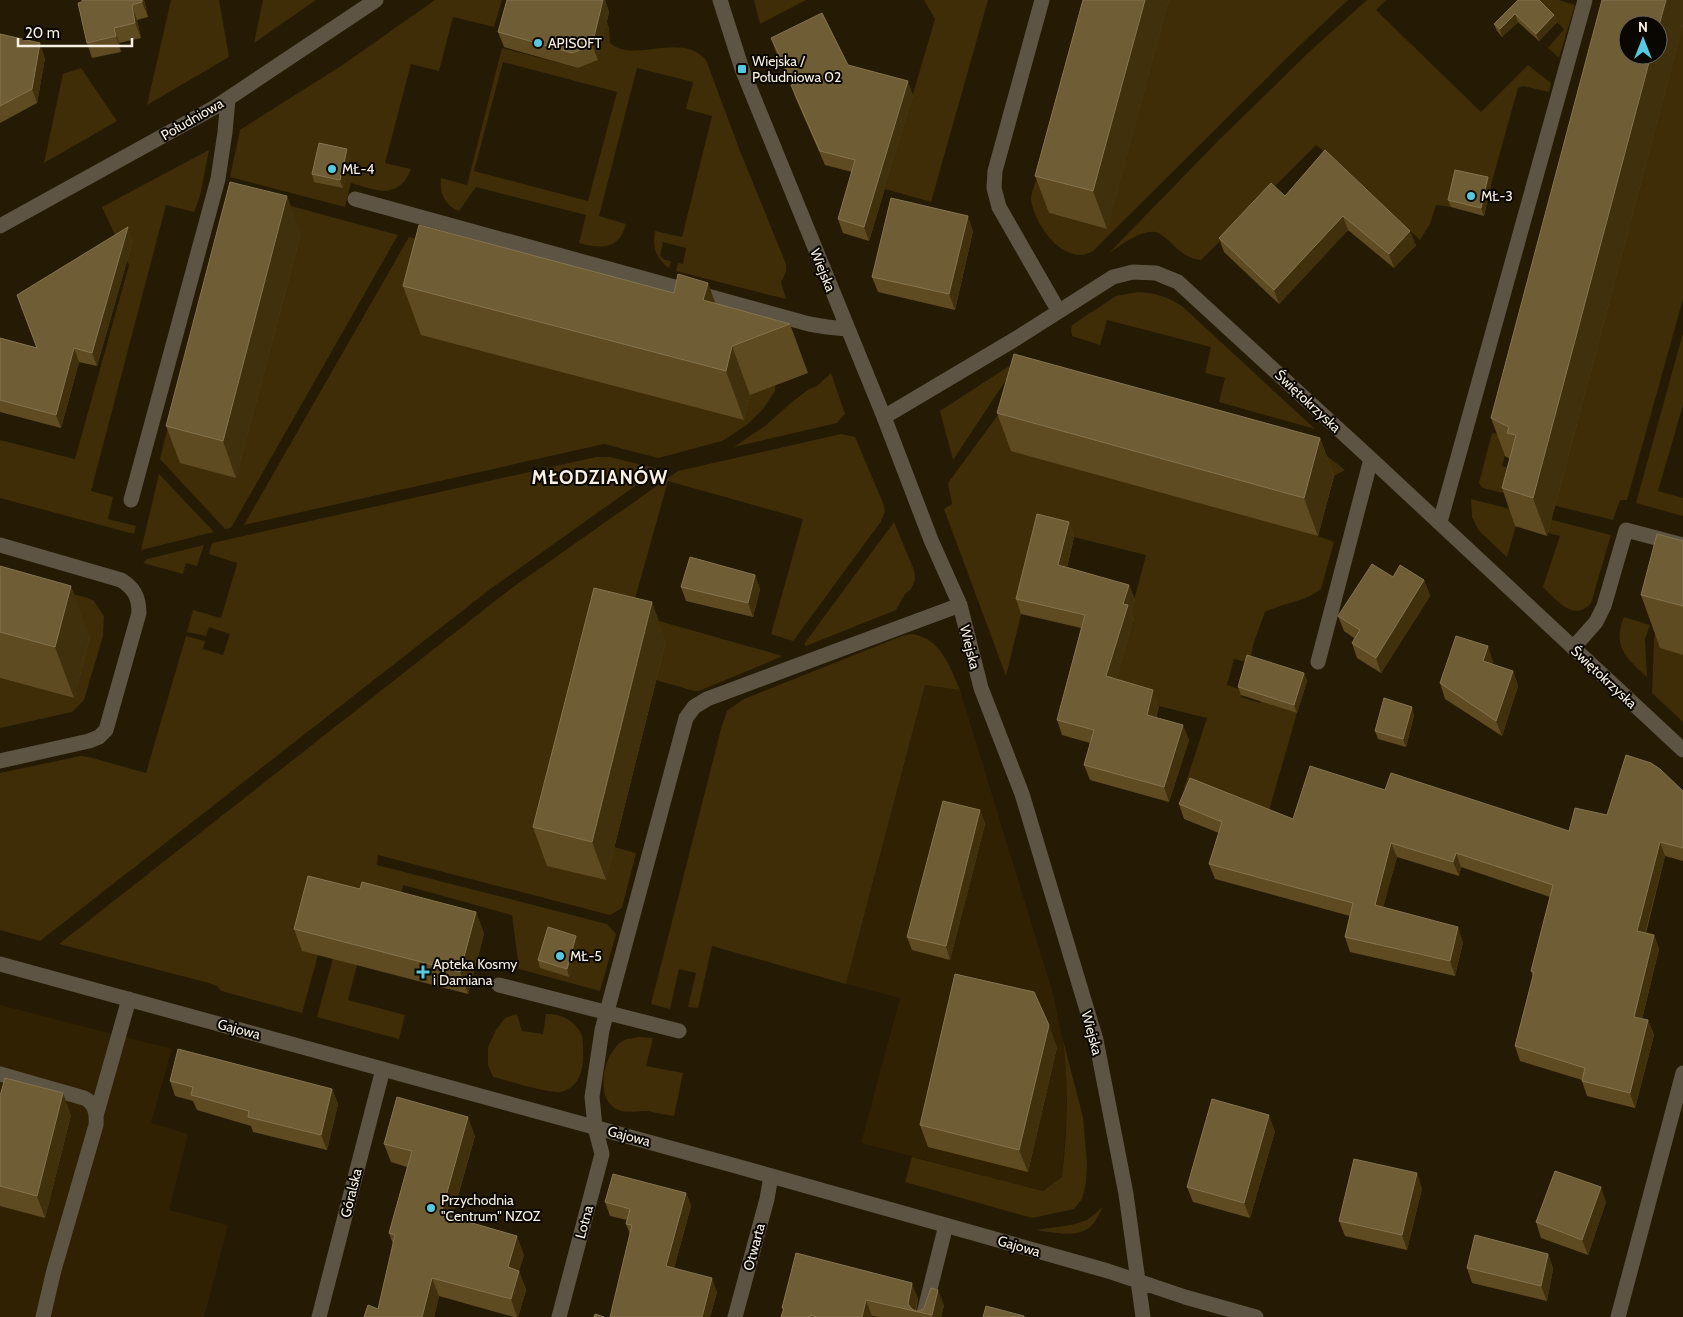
<svg xmlns="http://www.w3.org/2000/svg" width="1683" height="1317" viewBox="0 0 1683 1317" font-family="Cabin,sans-serif">
	<style>
		.built { fill: #2f2102 }
		.green { fill: #3e2d07; fill-rule: evenodd }
		.lines { fill: none; stroke-linecap: round; stroke-linejoin: round }
		.minor { stroke: #5d5443; stroke-width: 15 }
		.wall { fill: #5f4b21 }
		.shaded-wall { fill: #41300c }
		.building { fill: #6f5d35; stroke: #847450 }
		.poi-dot { fill: #56c9e1; stroke: #0a0601; stroke-width: 2 }
		.labels { text-anchor: middle; dominant-baseline: central; stroke-width: 4; stroke-linejoin: round; paint-order: stroke }
		.poi-label { font-size: 14px; fill: #f8f0e2; stroke: #0a0601; text-anchor: start }
		.street-label { font-size: 14px; fill: #f8f0e2; stroke: #0a0601 }
		.district-label { font-size: 19px; font-weight: bold; letter-spacing: 1px; fill: #f8f0e2; stroke: #0a0601 }
	</style>
	<rect width="100%" height="100%" fill="#251a04"/>
	<!-- built -->
	<path class="built" d="M925 685 960 690 1054 997 1066 1058V1121L1062 1177 1043 1191 861 1143 900 998 846 984Z
		M0 1005 172 1049 151 1123 188 1134 169 1210 228 1225 204 1317H0Z"/>
	<!-- green -->
	<path class="green" d="M171 0H219L229 57 147 105Z
		M263 0H316L254 43Z
		M435 0H502L494 27 453 17 439 71 411 64 385 163 411 169C398 201 376 190 351 183L345 207 230 177 240 130 344 64Z
		M754 0H806L760 24Z
		M924 0H988L931 202 885 189 935 19Z
		M1169 0H1348L1297 48 1093 251C1065 268 1034 225 1031 199 1031 194 1034 186 1036 181L1056 186 1049 213 1107 229Z
		M1367 0H1386L1376 10 1481 112 1528 65 1551 83 1549 92 1523 86 1518 88 1491 185 1458 178 1451 207 1436 205 1430 224 1420 240 1321 149 1316 145 1201 260C1190 259 1184 254 1176 248 1171 243 1165 236 1158 233 1144 227 1120 246 1108 254L1218 141 1308 53Z
		M1534 0H1559L1575 5 1559 58 1548 48 1564 29Z
		M607 22 609 27 610 43C633 64 681 31 706 60L740 151 786 264V272L781 282 786 299 676 271 678 263 683 264 686 248 663 242 660 256 665 260 671 261 669 268C656 259 652 247 655 231L682 237 712 116 686 109 693 82 637 68 599 216 626 224C619 250 601 249 579 243L586 215 476 187 459 211C445 206 439 193 441 178L467 185 502 48 578 68 598 60ZM503 62 617 92 588 201 474 171Z
		M1683 25V299L1627 500H1620L1613 520 1483 488 1479 483 1492 433 1510 437 1502 466 1561 481Z
		M81 68 117 121 44 163 63 74Z
		M209 150 200 196 194 212 166 205 91 491 113 497 108 519 136 526 134 534 0 498V440L75 459 129 265 102 207Z
		M232 190 398 235 231 528 225 529 160 459 170 419 236 478 300 234Z
		M409 237 485 257 759 360 776 368 775 391 763 409 747 425 722 441 666 456 658 458 604 444 244 525Z
		M1138 292C1156 293 1169 297 1183 307L1315 429 1219 402 1225 378 1205 373 1211 347 1107 320 1100 345 1072 336 1071 330 1072 325 1116 296Z
		M1683 333V405L1658 491 1683 498V516L1636 503Z
		M1020 359 953 460 940 411Z
		M1030 371 1308 441 1345 470 1334 476 1318 536 1334 542 1321 589C1303 603 1285 602 1265 612L1253 645 1250 663 1234 659 1227 685 1242 690 1241 697 1260 703 1262 698 1280 707 1297 713 1266 821 1184 788 1207 718 1159 706 1114 684 1134 621 1129 619 1146 555 1042 529 1006 676 944 509 952 504 948 483Z
		M831 373 845 414 837 423 734 447 766 425 792 402 809 389 817 386Z
		M841 434 855 437 883 503 885 512 880 523 793 641 771 634 803 519 668 481 631 613 783 656 699 691H694L656 680 606 880 614 847 636 853 622 908 610 915 378 855 377 865 607 924 616 934 600 991 519 969 512 915 403 885 397 911 318 955 302 1013 221 991 217 986 209 983 59 944 509 590 678 471Z
		M596 457H610L659 469 489 590 40 941 0 930V773L80 756 89 757 146 773 186 636 205 641 203 649 223 655 230 634 209 627 206 636 187 632 193 610 221 618 236 568 237 563 209 554 212 543Z
		M159 474 214 532 141 550Z
		M1471 499 1611 535 1591 603C1574 623 1555 599 1543 587L1560 536 1516 525 1507 557 1479 531 1472 517Z
		M894 522 914 570 915 580 911 589 905 594 896 610 806 646 804 644Z
		M204 545 197 566 186 563 183 574 143 563 147 559Z
		M1676 568 1660 648 1683 654V722L1652 693 1654 639Z
		M54 589 88 598 94 601 104 616 103 636 84 700 72 712 0 728V678L74 698Z
		M1624 617 1650 625 1645 639 1647 677C1626 658 1612 646 1624 617Z
		M913 634C941 639 950 667 960 690L925 685 846 984 712 946 698 1008 688 1007 696 973 679 969 670 1009 651 1004 721 729 727 711 744 699 902 636Z
		M333 958 357 965 348 1000 405 1015 399 1039 317 1017Z
		M517 1014 522 1031 543 1034 546 1014C559 1013 575 1020 581 1034 583 1038 583 1045 583 1049 584 1067 581 1088 560 1092 550 1094 506 1080 493 1077L488 1065V1047L496 1030 505 1018Z
		M639 1037 653 1038 646 1066 683 1073 674 1116C666 1115 657 1113 648 1111 635 1110 622 1116 611 1105 595 1090 606 1046 627 1039 631 1038 635 1038 639 1037Z
		M1063 1040 1083 1117 1087 1164 1086 1183 1082 1199 1074 1209 1032 1218 905 1182 912 1157 1043 1191 1062 1177C1067 1135 1069 1082 1063 1040Z
		M1103 1207C1100 1212 1097 1220 1093 1224 1080 1240 1052 1232 1036 1230L1071 1225 1087 1220Z"/>
	<g class="lines">
		<!-- minor -->
		<path class="minor" d="M720 0 742 69 884 417 931 540 960 605 981 688 1022 794 1096 1040 1126 1194 1143 1317
			M1042 0 995 171 994 188 999 207 1058 310
			M355 199 809 324 827 327 847 329
			M0 226 217 106 376 0
			M884 417 1017 338 1113 277 1133 272 1156 273 1178 282 1371 459 1683 750
			M131 500 218 179 225 132 228 99
			M1440 522 1585 0
			M0 545 121 580C134 588 139 597 139 613L106 730 99 737 89 741 0 761
			M1573 648 1596 622 1604 606 1626 530 1683 545
			M1318 662 1371 459
			M0 964 736 1166 1108 1271 1185 1297 1256 1317
			M499 985 679 1031
			M0 1074 84 1098C95 1103 97 1113 96 1125L54 1270 43 1317
			M96 1116 129 999
			M319 1317 383 1069
			M559 1317 602 1154 595 1127 592 1097 602 1030 686 718 694 707 707 699 960 605
			M735 1317 767 1199 771 1176
			M923 1317 946 1225
			M1618 1317 1683 1073"/>
	</g>
	<!-- wall -->
	<path class="wall" d="M82 0H144L148 17 137 20 141 38 119 43 121 52 92 58 87 43Z
		M507 0H605L609 12 598 60 578 68 504 47 498 32Z
		M1083 0H1169L1107 229 1049 213 1035 176Z
		M1518 0 1554 15 1557 22 1539 41 1518 22 1502 37 1497 31 1494 24Z
		M1683 0V25L1547 536 1515 526 1502 488 1510 459 1505 456 1491 418Z
		M0 34 45 58 37 103 0 123Z
		M771 38 848 65 913 95 869 241 843 233 838 219 852 172 825 165 796 99 791 85 792 84 776 52Z
		M1325 150 1416 245 1394 268 1348 230 1279 304 1224 252 1219 238 1285 196Z
		M350 157 343 188 314 182 312 174Z
		M1488 177 1491 185 1484 216 1451 207 1448 200Z
		M973 231 955 310 878 292 872 277Z
		M301 233 236 478 180 463 166 426Z
		M133 240 97 366 79 362 61 428 0 412V338L37 348 17 295Z
		M403 286 674 293 790 324 808 373 750 395 744 420 421 335Z
		M997 413 1320 438 1334 476 1318 536 1011 451Z
		M1069 522 1074 537 1067 567 1129 585 1135 600 1131 613 1134 620 1116 679 1159 706 1156 718 1189 740 1169 802 1090 780 1084 765 1090 743 1062 735 1057 720 1081 628 1021 614 1016 599Z
		M1683 541V655L1660 648 1641 595Z
		M0 566 90 637 74 698 0 678Z
		M755 575 760 589 753 617 686 601 681 587Z
		M1393 577 1424 580 1430 596 1381 673 1357 658 1352 643 1354 638 1344 631 1338 616Z
		M666 641 606 880 547 866 533 827Z
		M1493 662 1492 664 1513 671 1518 686 1502 736 1445 699 1440 683Z
		M1304 673 1307 681 1297 713 1241 695 1238 687Z
		M1414 715 1406 747 1378 739 1375 731Z
		M1385 790 1569 831 1607 815 1683 791V861L1665 856 1646 933 1654 935 1659 949 1642 1019 1648 1020 1654 1035 1635 1108 1587 1096 1582 1081V1080L1520 1061 1515 1046 1533 977 1531 971 1550 897 1461 867 1459 876 1397 857 1383 907 1463 942 1455 976 1350 952 1345 937 1350 916 1215 879 1209 864 1219 833 1184 819 1179 804 1293 819Z
		M980 810 985 824 950 960 912 950 907 937Z
		M360 889 476 912 484 934 468 994 302 951 294 929Z
		M579 944 569 977 540 968 538 960Z
		M1057 1047 1028 1172 928 1147 920 1125Z
		M170 1081 332 1089 338 1104 327 1150 253 1132 251 1126 197 1110 193 1101 175 1096Z
		M0 1096 71 1115 45 1218 0 1206Z
		M1275 1131 1250 1218 1193 1202 1187 1187Z
		M475 1136 452 1217 524 1255 519 1271 526 1290 518 1317H514L439 1296 434 1317H364L378 1309 393 1244 389 1233 407 1167 391 1162 384 1144Z
		M1422 1188 1407 1250 1345 1236 1339 1221Z
		M686 1193 691 1206 674 1268 717 1292 710 1317 630 1234 626 1224 627 1220 610 1216 605 1202Z
		M1606 1202 1588 1255 1541 1238 1536 1222Z
		M796 1253 918 1298 916 1311H920L944 1305 941 1317H878L872 1316V1317H781L783 1310 782 1308Z
		M1548 1254 1553 1269 1547 1301 1472 1283 1467 1268Z"/>
	<!-- shaded-wall -->
	<path class="shaded-wall" d="M142 0H144L148 17 142 2Z
		M603 0H605L609 12 598 60 592 45Z
		M1145 0H1169L1107 229 1093 191Z
		M1666 0H1683V25L1547 536 1533 498 1651 55H1658V29Z
		M132 5 137 20 141 38 135 23Z
		M1515 14 1518 22 1502 37 1500 29Z
		M1554 15 1557 22 1539 41 1536 34Z
		M114 28 119 43 121 52 116 36Z
		M40 43 45 58 37 103 32 89Z
		M908 81 913 95 869 241 864 227Z
		M347 149 350 157 343 188 340 180Z
		M1488 177 1491 185 1484 216 1481 208Z
		M287 196 301 233 236 478 223 441Z
		M968 216 973 231 955 310 949 294Z
		M1343 216 1348 230 1279 304 1274 290Z
		M128 227 133 240 97 366 92 353Z
		M1410 231 1416 245 1394 268 1389 254Z
		M708 283 726 332 703 300Z
		M732 346 750 395 744 420 726 371Z
		M74 348 79 362 61 428 56 415Z
		M1320 438 1334 476 1318 536 1304 498Z
		M1069 522 1074 537 1064 580 1058 565Z
		M755 575 760 589 753 617 748 603Z
		M1424 580 1430 596 1381 673 1376 658Z
		M1129 585 1135 600 1131 613 1134 620 1112 692 1106 676 1123 604Z
		M71 586 90 637 74 698 55 647Z
		M652 602 666 641 606 880 592 842Z
		M1488 646 1493 662 1488 676 1483 661Z
		M1513 671 1518 686 1502 736 1496 721Z
		M1304 673 1307 681 1297 713 1294 705Z
		M1153 690 1159 706 1152 730 1147 715Z
		M1412 707 1414 715 1406 747 1403 739Z
		M1183 725 1189 740 1169 802 1164 787Z
		M980 810 985 824 950 960 946 946Z
		M1660 842 1665 856 1642 945 1637 931Z
		M1391 843 1397 857 1380 919 1375 905Z
		M1456 853 1461 867 1459 876 1453 862Z
		M476 912 484 934 468 994 460 972Z
		M1458 927 1463 942 1455 976 1450 961Z
		M1654 935 1659 949 1639 1031 1634 1017Z
		M576 936 579 944 569 977 567 969Z
		M1648 1020 1654 1035 1635 1108 1630 1093Z
		M1049 1025 1057 1047 1028 1172 1019 1150Z
		M332 1089 338 1104 327 1150 321 1135Z
		M63 1093 71 1115 45 1218 37 1196Z
		M1269 1115 1275 1131 1250 1218 1244 1203Z
		M468 1117 475 1136 447 1233 441 1214Z
		M1417 1173 1422 1188 1407 1250 1402 1235Z
		M1601 1187 1606 1202 1588 1255 1582 1240Z
		M686 1193 691 1206 671 1279 666 1266Z
		M517 1236 524 1255 519 1271 526 1290 518 1317H517L511 1299 508 1267Z
		M1548 1254 1553 1269 1547 1301 1541 1286Z
		M432 1278 439 1296 434 1317H422Z
		M712 1278 717 1292 710 1317H702Z
		M912 1283 918 1298 915 1311 911 1310 908 1304Z
		M938 1290 944 1305 941 1317H933L932 1315Z
		M866 1300 872 1316V1317H862Z"/>
	<!-- building -->
	<path class="building" d="M82 0H142V2L132 5 135 23 114 28 116 36 87 43 78 3 82 2Z
		M507 0H603L592 45 572 53 498 32Z
		M1083 0H1145L1093 191 1035 176Z
		M1518 0H1539L1554 15 1536 34 1515 14 1500 29 1494 24Z
		M1602 0H1666L1658 29V25H1628V55H1651L1533 498 1502 488 1516 435 1507 433 1509 427 1491 418Z
		M822 13 848 65 908 81 864 227 838 219 855 160 820 151 791 85 794 84 771 38Z
		M0 34 40 43 32 89 0 106Z
		M319 143 347 149 340 180 312 174Z
		M1325 150 1410 231 1389 254 1343 216 1274 290 1219 238 1271 183 1285 196Z
		M1455 170 1488 177 1481 208 1448 200Z
		M230 182 287 196 223 441 166 426Z
		M891 198 968 216 949 294 872 277Z
		M419 225 674 293 678 274 708 283 703 300 790 324 732 346 726 371 403 286Z
		M128 227 92 353 74 348 56 415 0 400V338L37 348 17 295Z
		M1014 354 1320 438 1304 498 997 413Z
		M1037 514 1069 522 1058 565 1129 585 1123 604 1128 605 1106 676 1153 690 1147 715 1183 725 1164 787 1084 765 1094 730 1057 720 1085 615 1016 599Z
		M1657 534 1683 541V606L1641 595Z
		M690 557 755 575 748 603 681 587Z
		M1372 564 1393 577 1400 565 1424 580 1376 658 1352 643 1360 630 1338 616Z
		M0 566 71 586 55 647 0 632Z
		M594 588 652 602 592 842 533 827Z
		M1456 636 1488 646 1483 661 1513 671 1496 721 1440 683Z
		M1247 655 1304 673 1294 705 1238 687Z
		M1384 698 1412 707 1403 739 1375 731Z
		M1626 755 1651 763 1660 769 1683 791V848L1660 842 1637 931 1654 935 1634 1017 1648 1020 1630 1093 1582 1081 1585 1068 1515 1046 1534 972 1531 971 1553 885 1456 853 1453 862 1391 843 1375 905 1458 927 1450 961 1345 937 1353 903 1209 864 1222 822 1179 804 1190 778 1293 819 1310 766 1385 790 1391 773 1569 831 1575 808 1607 815Z
		M943 801 980 810 946 946 907 937Z
		M308 876 360 889 362 882 476 912 460 972 294 929Z
		M548 927 576 936 567 969 538 960Z
		M955 974 1034 992 1049 1025 1019 1150 920 1125Z
		M178 1049 332 1089 321 1135 248 1117 249 1111 191 1095 193 1087 170 1081Z
		M5 1078 63 1093 37 1196 0 1186V1096Z
		M397 1097 468 1117 441 1214 517 1236 508 1267 519 1271 511 1299 432 1278 422 1317H364L368 1305 378 1309 395 1235 389 1233 412 1151 384 1144Z
		M1212 1099 1269 1115 1244 1203 1187 1187Z
		M1354 1159 1417 1173 1402 1235 1339 1221Z
		M1555 1171 1601 1187 1582 1240 1536 1222Z
		M613 1174 686 1193 666 1266 712 1278 702 1317H610L632 1225 626 1224 630 1209 605 1202Z
		M1475 1235 1548 1254 1541 1286 1467 1268Z
		M796 1253 912 1283 908 1304 911 1308 915 1311H920L924 1308 931 1288 938 1290 932 1315 866 1300 862 1317H817L810 1315V1317H781L784 1308H782Z
		M986 1306 1024 1316V1317H983Z
		M595 1314 604 1317H594Z"/>
	<!-- markers -->
	<g class="poi-dot">
		<circle cx="538" cy="43" r="5"/>
		<rect x="737" y="64" width="10" height="10" rx="2.5"/>
		<circle cx="332" cy="169" r="5"/>
		<circle cx="1471" cy="196" r="5"/>
		<circle cx="560" cy="956" r="5"/>
		<path d="M420.5 964.5h5v5h5v5h-5v5h-5v-5h-5v-5h5z"/>
		<circle cx="431" cy="1208" r="5"/>
	</g>
	<g class="labels">
		<!-- poi labels -->
		<g class="poi-label">
			<text x="548" y="43">APISOFT</text>
			<text x="752" y="61">Wiejska /<tspan x="752" dy="16">Południowa 02</tspan></text>
			<text x="342" y="169">MŁ-4</text>
			<text x="1481" y="196">MŁ-3</text>
			<text x="570" y="956">MŁ-5</text>
			<text x="433" y="964">Apteka Kosmy<tspan x="433" dy="16">i Damiana</tspan></text>
			<text x="441" y="1200">Przychodnia<tspan x="441" dy="16">"Centrum" NZOZ</tspan></text>
		</g>
		<!-- street labels -->
		<g class="street-label">
			<text transform="translate(192 119) rotate(-30)">Południowa</text>
			<text transform="translate(823 270) rotate(68)">Wiejska</text>
			<text transform="translate(1308 401) rotate(43)">Świętokrzyska</text>
			<text transform="translate(970 647) rotate(76)">Wiejska</text>
			<text transform="translate(1604 677) rotate(43)">Świętokrzyska</text>
			<text transform="translate(239 1029) rotate(15)">Gajowa</text>
			<text transform="translate(1092 1033) rotate(75)">Wiejska</text>
			<text transform="translate(629 1136) rotate(15)">Gajowa</text>
			<text transform="translate(351 1193) rotate(-76)">Góralska</text>
			<text transform="translate(584 1222) rotate(-75)">Lotna</text>
			<text transform="translate(1019 1246) rotate(16)">Gajowa</text>
			<text transform="translate(754 1247) rotate(-75)">Otwarta</text>
		</g>
		<!-- district labels -->
		<g class="district-label">
			<text x="600" y="477">MŁODZIANÓW</text>
		</g>
	</g>
	<!-- north arrow -->
	<g transform="translate(1643 40)"><circle r="24" fill="#0a0601" stroke="#69645b"/>
	<path d="M0-4L9 19L0 12L-9 19Z" fill="#56c9e1"/>
	<text y="-8" font-size="14" font-weight="bold" text-anchor="middle" fill="#f8f0e2">N</text>
	</g>
	<!-- scale -->
	<path d="M18 38v8h114v-8" fill="none" stroke="#f8f0e2" stroke-width="2.5"/>
	<text x="25" y="38" font-size="15" fill="#f8f0e2" stroke="#0a0601" stroke-width="4" paint-order="stroke">20 m</text>
</svg>
